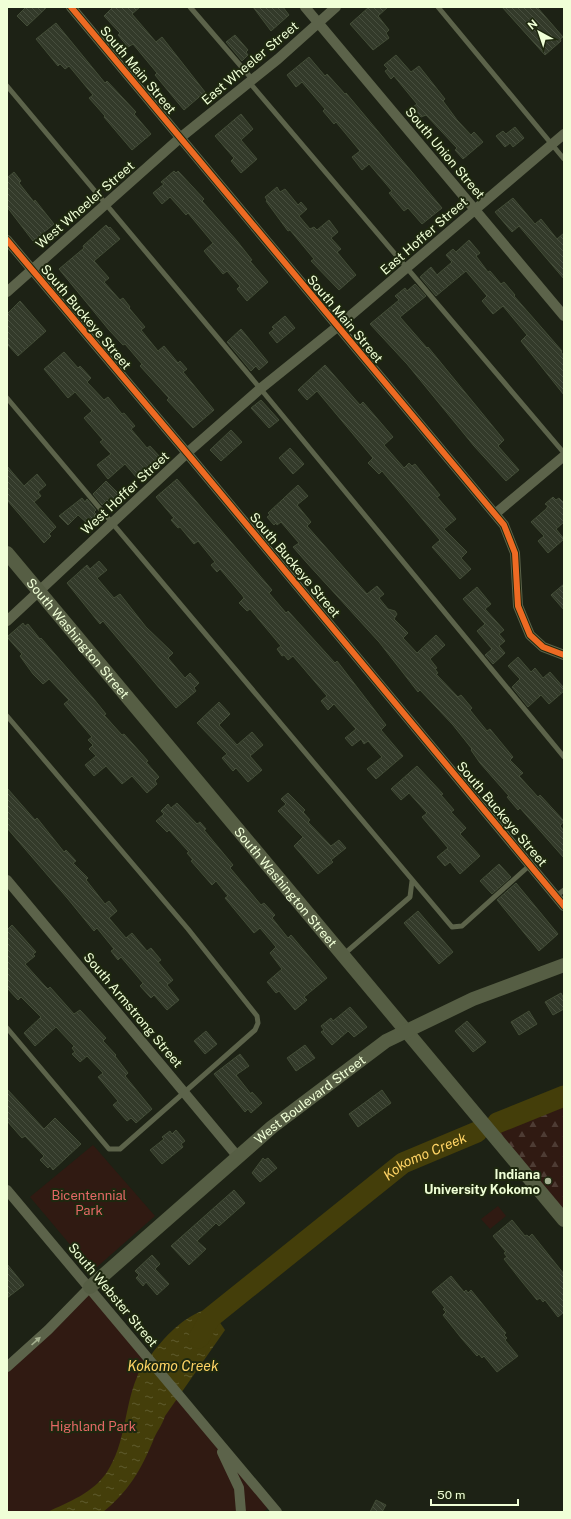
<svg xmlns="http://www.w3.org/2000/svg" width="571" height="1519" viewBox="0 0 571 1519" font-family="'Public Sans',sans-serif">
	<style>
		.forest { fill: url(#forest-firs) }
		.park { fill: #301a12 }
		.water { fill: url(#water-ripples) }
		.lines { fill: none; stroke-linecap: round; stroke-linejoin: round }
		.river { stroke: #443e0a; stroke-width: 21 }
		.building { fill: url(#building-back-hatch); stroke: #434d37 }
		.service { stroke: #5c634a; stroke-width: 5 }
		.minor { stroke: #5c634a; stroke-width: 10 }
		.secondary { stroke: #565e44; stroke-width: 14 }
		.cycleway-casing { stroke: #1e280f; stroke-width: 8 }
		.cycleway { stroke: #ed6a23; stroke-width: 6 }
		.oneway { fill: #a6b190 }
		.poi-dot { fill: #a6b293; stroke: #1e280f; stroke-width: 1.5 }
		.labels { text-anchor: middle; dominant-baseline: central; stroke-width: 4; stroke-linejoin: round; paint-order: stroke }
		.street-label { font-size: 13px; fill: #f0ffd7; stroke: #1e280f }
		.poi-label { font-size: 13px; font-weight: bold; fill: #f0ffd7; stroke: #1e280f; text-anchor: end }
		.park-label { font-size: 13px; fill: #e46866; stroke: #1e280f }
		.water-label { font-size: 14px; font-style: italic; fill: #ffd465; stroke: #1e280f }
	</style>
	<defs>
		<pattern id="forest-firs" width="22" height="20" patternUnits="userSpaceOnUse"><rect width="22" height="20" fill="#301a12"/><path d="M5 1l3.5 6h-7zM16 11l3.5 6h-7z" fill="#4e3c34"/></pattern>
		<pattern id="water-ripples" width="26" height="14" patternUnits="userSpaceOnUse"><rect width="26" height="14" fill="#443e0a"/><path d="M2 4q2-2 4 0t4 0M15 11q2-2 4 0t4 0" fill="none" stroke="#5f5b2d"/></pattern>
		<pattern id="building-back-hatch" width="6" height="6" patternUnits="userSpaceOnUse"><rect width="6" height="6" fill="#333a2a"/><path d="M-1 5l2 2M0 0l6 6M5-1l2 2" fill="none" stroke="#474e3e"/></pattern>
	</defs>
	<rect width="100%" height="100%" fill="#1d2215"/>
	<!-- forest -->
	<path class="forest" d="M564 1096V1220L487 1127Z"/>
	<!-- park -->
	<path class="park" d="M93 1145 155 1216 97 1267 88 1266 30 1197Z
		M498 1206 506 1216 490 1229 481 1219Z
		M90 1287 271 1504 264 1512H7V1367Z"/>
	<!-- water -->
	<path class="water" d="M210 1308 225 1330 165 1416C162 1426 156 1432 153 1441 141 1470 128 1492 103 1512H47C69 1502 93 1493 107 1472 126 1443 124 1408 137 1377 139 1370 144 1364 148 1359 164 1337 183 1316 210 1308Z"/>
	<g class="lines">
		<!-- river -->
		<g class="river">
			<path d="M497 1123 564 1096"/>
			<path id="s1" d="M199 1338 210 1318 403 1163 477 1132"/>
		</g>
	</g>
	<!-- building -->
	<path class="building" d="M26 7H47L27 26 17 16Z
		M113 7H140L132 14 156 42 162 37 205 92 184 110 155 75 157 73 133 44 128 47 118 35 120 33 104 16Z
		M253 7H283L289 15 271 31Z
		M369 7H388L378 16 389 30 386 33 389 38 373 50 350 24Z
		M502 7H537L563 37 560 39 561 41 545 55Z
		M56 23 105 83 107 81 136 112 134 114 151 134 132 150 104 117 105 116 89 98 93 95 69 66 65 69 60 64 58 66 36 39Z
		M235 35 248 50 246 52 248 55 242 61 226 42Z
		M396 55 411 72 419 66 445 99 443 101 457 120 471 135 474 132 483 142 463 159 455 150 457 148 426 115 421 117 413 107 417 104 394 76 391 79 385 71 388 69 384 65Z
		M309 57 325 76 327 74 345 94 346 93 442 208 422 224 408 208 404 211 389 193 392 191 369 164 362 170 352 157 360 151 336 122 334 124 323 111 325 109 302 82 296 87 287 75Z
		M241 114 253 129 241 140 257 159 241 173 231 161 234 158 215 136Z
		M515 127 524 138 513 147 510 143 505 147 496 136 503 131 506 134Z
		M174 171 176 173 178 171 204 199 202 201 237 241 252 260 250 261 268 282 247 301 237 289 240 286 227 271 223 274 204 251 213 243 188 213 186 215 170 197 162 204 153 193 164 184 161 182Z
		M14 172 21 181 19 183 34 202 35 200 54 224 33 241 7 207V178Z
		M277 187 280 192 285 189 298 205 301 202 307 209 299 216 310 229 314 227 317 230 329 220 338 232 331 238 341 249 337 252 356 275 339 290 311 261 314 259 290 230 288 231 266 201 267 200 265 197Z
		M513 198 535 224 541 219 557 239 564 233V279L519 226 512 232 495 212Z
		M106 225 109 228 110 227 120 239 94 261 109 278 104 282 120 300 123 298 130 307 129 308 145 327 141 330 158 351 164 346 178 363 180 361 187 369 183 372 214 410 193 428 167 400 169 398 140 366 142 364 125 344 123 345 109 330 59 269 84 248 83 246Z
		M469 240 480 253 476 256 488 272 490 271 501 284 504 282 515 295 514 296 562 351 561 352 564 356V395L521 341 527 335 503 306 493 314 482 301 487 296 466 271 436 296 420 277 431 267 437 275 452 262 446 255 453 249 456 252Z
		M415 284 426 296 400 317 427 348 428 347 504 440 498 446 519 470 506 481 474 446 407 364 370 324 399 300 395 296 405 288 407 291Z
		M20 301 46 331 18 356 7 344V314Z
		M285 316 295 328 277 343 269 333 274 329 272 327Z
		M241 329 268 362 259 370 256 366 251 371 227 342Z
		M64 352 78 368 80 366 91 378 87 382 104 400 108 397 122 414 124 413 135 426 131 429 147 448 150 446 160 457 137 478 125 464 108 479 97 465 111 454 100 442 103 440 84 418 92 411 75 392 68 398 44 369Z
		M325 365 360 405 363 402 393 437 384 445 404 468 409 463 412 466 415 464 440 495 437 497 456 519 444 529 467 552 461 558 471 569 460 579 432 547 440 540 382 471 379 474 368 463 373 458 337 415 317 391 307 400 298 390Z
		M261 400 279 420 269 428 251 408Z
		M231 430 242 442 221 461 210 450Z
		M290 448 304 464 293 474 279 458Z
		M7 466 24 486 37 474 46 485 38 492 41 496 34 502 56 527 49 534 51 536 44 543 7 500Z
		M177 479 272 590 269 593 286 613 288 611 335 663 337 661 386 725 381 730 403 756 376 779 367 769 382 757 368 741 364 744 361 739 352 746 345 738 356 729 334 704 328 710 321 701 327 696 293 656 288 660 284 655 282 656 277 649 281 646 250 609 247 611 239 603 244 598 242 595 220 569 217 572 211 565 215 562 198 541 194 544 180 527 178 528 171 520 174 518 156 497Z
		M106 481 121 496 112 505 107 500 102 505 93 494Z
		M298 485 308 496 297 505 311 522 307 526 367 594 377 586 384 594 379 598 388 609 395 611 397 614 394 619 408 633 403 638 417 653 436 635 445 645 430 659 437 668 435 669 438 673 436 674 458 697 461 695 472 708 470 710 487 731 490 729 513 757 510 760 523 773 519 776 538 797 540 795 564 821 560 826 564 831V858L520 808 518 810 507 797 509 796 480 763 471 750 472 749 453 725 420 690 418 692 379 642 307 563 293 547 299 543 281 522 277 525 276 523 274 525 267 517 270 515 268 513Z
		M553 497 556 500 559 498 564 503V522L556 529 564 539 548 553 538 541 544 536 531 522 546 509 548 506 545 504Z
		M82 498 85 502 87 499 96 510 94 512 96 514 94 516 96 518 88 524 78 515 68 525 59 516Z
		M99 561 107 570 97 578 114 598 120 594 146 627 173 653 168 658 185 678 190 673 199 683 194 688 196 691 176 708 103 621 100 624 67 583 87 565 90 569Z
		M564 584V610L551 595Z
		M477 587 491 604 485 609 504 630 499 634 505 641 499 646 505 653 493 664 485 655 492 649 477 631 485 624 463 599Z
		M23 623 25 626 28 624 40 639 41 638 93 698 106 714 104 715 122 735 124 734 148 761 146 762 159 777 155 781 157 784 147 793 132 776 122 784 106 766 94 776 85 765 96 756 89 749 93 745 88 740 92 737 64 704 69 700 49 679 43 684 33 674 20 656 22 654 7 637Z
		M518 657 531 672 535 668 543 678 550 672 564 688V691L549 704 541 695 528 707 512 687 520 679 508 666Z
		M219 702 230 714 219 725 237 745 252 732 263 745 250 756 262 770 248 782 236 768 233 771 222 758 227 754 197 723Z
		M417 766 443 794 441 795 454 810 451 812 466 828 460 834 480 856 460 874 450 862 445 866 437 857 448 848 422 817 427 813 409 793 401 800 391 789Z
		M7 788 35 820 37 818 64 852 66 850 76 861 73 863 88 878 86 880 105 904 109 901 117 911 109 918 126 938 132 933 147 951 151 948 161 960 158 962 173 980 167 985 179 1000 167 1010 154 995 151 998 140 986 143 983 121 957 118 960 111 951 114 949 97 928 94 931 68 899 7 828Z
		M288 793 305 810 303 812 310 820 308 822 331 846 339 840 346 848 331 860 333 862 318 874 294 846 303 837 278 811 286 804 281 799Z
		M177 803 197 824 200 822 206 829 204 830 233 865 230 868 231 869 261 905 264 903 275 915 272 918 288 938 291 935 327 978 304 997 307 1000 295 1010 279 991 276 993 267 982 282 969 270 953 276 947 260 928 254 933 225 898 228 896 216 881 212 885 191 861 193 860 187 853 189 852 169 830 167 832 156 821 164 814 161 811 168 804 171 808Z
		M499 864 511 877 492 894 480 881Z
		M516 883 558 934 539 951 497 900Z
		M418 911 453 952 439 964 404 923Z
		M12 925 36 952 33 954 35 956 25 964 44 985 48 989 50 987 74 1014 80 1010 106 1038 103 1041 116 1055 115 1056 128 1073 125 1076 152 1109 136 1123 131 1118 127 1121 113 1105 118 1101 98 1077 103 1073 87 1056 80 1062 72 1054 75 1052 72 1048 74 1046 56 1027 35 1046 24 1033 41 1017 21 997 18 1000 7 988V930Z
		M561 993 564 999V1009L553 1015 545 1002Z
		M350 1007 367 1027 354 1037 348 1031 332 1045 321 1032 324 1030 321 1026 331 1018 333 1021Z
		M529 1011 537 1024 519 1035 511 1022Z
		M467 1021 486 1042 473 1052 455 1031Z
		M206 1031 217 1044 205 1054 194 1041Z
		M305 1045 315 1058 296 1071 287 1058Z
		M240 1054 249 1066 236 1075 251 1094 252 1092 262 1103 251 1113 248 1109 245 1112 214 1074Z
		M7 1089 44 1129 55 1118 81 1144 53 1170 50 1166 48 1168 40 1160 44 1156 25 1136 22 1138 7 1121Z
		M382 1090 391 1103 358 1127 349 1114Z
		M176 1130 185 1141 181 1144 183 1147 162 1164 150 1150 164 1139 162 1137 170 1131 172 1134Z
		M263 1158 265 1160 268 1158 277 1168 260 1182 252 1173Z
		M234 1190 245 1203 219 1226 216 1223 197 1241 206 1249 189 1265 171 1246Z
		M512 1220 525 1236 527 1235 529 1237 532 1234 564 1274V1312L558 1317 545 1300 543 1302 540 1298 537 1300 523 1283 504 1259 507 1257 504 1253 506 1252 493 1236Z
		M152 1255 160 1264 155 1269 169 1284 157 1295 146 1282 143 1286 136 1278 139 1275 135 1271Z
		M7 1264 24 1285 7 1298Z
		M451 1276 464 1292 466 1290 468 1293 471 1290 506 1333 504 1335 507 1338 505 1340 518 1356 497 1372 484 1356 482 1358 479 1354 477 1356 462 1339 443 1315 446 1312 443 1309 445 1308 432 1292Z
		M376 1500 386 1505 382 1512H370Z"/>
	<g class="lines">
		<!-- service -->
		<path class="service" d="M190 7 252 79
			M438 7 564 159
			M249 82 564 453
			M7 86 264 393 564 757
			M7 398 452 927 462 926 530 865
			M7 716 188 929 257 1016 258 1023 255 1030 120 1149H109L7 1028
			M556 896 564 890
			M343 955 410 897 412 881"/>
		<!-- minor -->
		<path class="minor" d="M71 7 504 525 515 553 518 606 530 635 543 647 564 655
			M305 7 564 316
			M7 240 187 453 564 906
			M7 292 180 138 278 59 336 7
			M495 514 564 456
			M7 621 187 453 260 389 337 327 564 134
			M7 880 238 1157
			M7 1190 277 1512
			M7 1367 48 1330 90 1287
			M222 1452 239 1488 241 1512"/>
		<!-- secondary -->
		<g class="secondary">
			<path id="s2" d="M7 553 564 1220"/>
			<path id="s3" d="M90 1287 272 1127 386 1041 473 999 564 965"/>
		</g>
		<!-- cycleway casing -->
		<g class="cycleway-casing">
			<path id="cycleway" d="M71 7 504 525 515 553 518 606 530 635 543 647 564 655
				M7 240 187 453 564 906"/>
		</g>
		<!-- cycleway -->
		<use href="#cycleway" class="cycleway"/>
	</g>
	<!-- one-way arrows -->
	<defs><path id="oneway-solid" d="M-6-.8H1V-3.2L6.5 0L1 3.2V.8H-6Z"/></defs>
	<use class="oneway" href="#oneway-solid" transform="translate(36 1341) rotate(-42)"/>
	<!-- markers -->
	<circle class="poi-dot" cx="548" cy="1181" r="4"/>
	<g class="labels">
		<!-- street labels -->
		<g class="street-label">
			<text transform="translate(250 63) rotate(-40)">East Wheeler Street</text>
			<text transform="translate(138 70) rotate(50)">South Main Street</text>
			<text transform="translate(445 153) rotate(50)">South Union Street</text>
			<text transform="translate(85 205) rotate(-41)">West Wheeler Street</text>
			<text transform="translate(424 236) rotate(-41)">East Hoffer Street</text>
			<text transform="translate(86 317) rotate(50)">South Buckeye Street</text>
			<text transform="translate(345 319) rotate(50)">South Main Street</text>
			<text transform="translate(125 493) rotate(-43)">West Hoffer Street</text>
			<text transform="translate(295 565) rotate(50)">South Buckeye Street</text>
			<text stroke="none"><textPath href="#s2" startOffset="111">South Washington Street</textPath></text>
			<text transform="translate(502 814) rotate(50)">South Buckeye Street</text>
			<text stroke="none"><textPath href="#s2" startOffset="435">South Washington Street</textPath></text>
			<text transform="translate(133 1010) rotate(50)">South Armstrong Street</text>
			<text stroke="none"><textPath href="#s3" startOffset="289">West Boulevard Street</textPath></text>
			<text transform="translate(113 1295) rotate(50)">South Webster Street</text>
		</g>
		<!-- poi labels -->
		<g class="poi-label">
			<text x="540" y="1174">Indiana<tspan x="540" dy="15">University Kokomo</tspan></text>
		</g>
		<!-- park labels -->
		<g class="park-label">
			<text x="89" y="1195">Bicentennial<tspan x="89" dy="15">Park</tspan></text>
			<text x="93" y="1426">Highland Park</text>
		</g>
		<!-- water labels -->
		<g class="water-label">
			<text stroke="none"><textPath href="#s1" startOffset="293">Kokomo Creek</textPath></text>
			<text x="173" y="1366">Kokomo Creek</text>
		</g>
	</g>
	<!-- border -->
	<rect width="571" height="1519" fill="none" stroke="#f0ffd7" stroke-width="16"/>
	<!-- north arrow -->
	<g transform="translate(539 32) rotate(320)" stroke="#1e280f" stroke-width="3" paint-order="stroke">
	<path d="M0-3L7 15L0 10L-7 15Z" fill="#f0ffd7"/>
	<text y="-6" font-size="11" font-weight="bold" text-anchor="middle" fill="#f0ffd7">N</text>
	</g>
	<!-- scale -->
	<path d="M431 1499v6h87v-6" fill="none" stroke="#f0ffd7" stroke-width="2"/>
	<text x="437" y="1499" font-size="12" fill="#f0ffd7" stroke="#1e280f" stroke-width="3" paint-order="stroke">50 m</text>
</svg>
